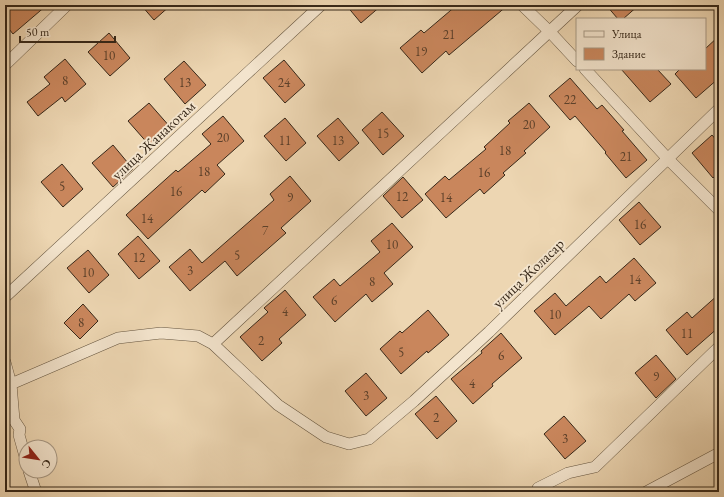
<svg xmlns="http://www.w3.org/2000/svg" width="724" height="497" viewBox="0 0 724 497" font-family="'EB Garamond',serif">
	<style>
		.building { fill: #c9865c; stroke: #372819 }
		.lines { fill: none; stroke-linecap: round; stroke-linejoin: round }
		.street-casing { stroke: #64543f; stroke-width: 12 }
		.street { stroke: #f3e4cd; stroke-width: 11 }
		.labels { text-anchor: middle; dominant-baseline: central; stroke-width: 4; stroke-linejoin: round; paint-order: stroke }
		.number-label { font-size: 13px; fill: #5c402a }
		.street-label { font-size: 15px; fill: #372819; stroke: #f3e4cd }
	</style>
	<rect width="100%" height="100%" fill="#edd6b2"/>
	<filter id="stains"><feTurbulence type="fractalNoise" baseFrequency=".005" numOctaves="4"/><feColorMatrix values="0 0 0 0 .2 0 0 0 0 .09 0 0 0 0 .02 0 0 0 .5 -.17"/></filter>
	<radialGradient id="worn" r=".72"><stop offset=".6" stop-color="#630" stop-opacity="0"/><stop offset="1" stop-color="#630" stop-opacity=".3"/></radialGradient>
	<!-- building -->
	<path class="building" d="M5 5H47L13 34 5 24Z
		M141 5H171L154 20Z
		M346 5H382L361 23Z
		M457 5H508L449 55 446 51 422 73 400 48 421 30 424 33Z
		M606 5H639L623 19H618Z
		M109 33 130 58 110 76 88 52Z
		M719 36V78L696 98 675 74 680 69H705V49Z
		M65 59 86 84 65 102 62 97 38 116 27 102 50 84 44 77Z
		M284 60 305 85 285 103 263 78Z
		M184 61 206 85 185 104 164 79Z
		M621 69H657L671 84 650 102Z
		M570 78 597 109 602 105 624 130 622 131 647 160 626 178 605 153 606 152 575 116 570 120 549 96Z
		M149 103 171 128 150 146 128 121Z
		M529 103 550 127 524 151 526 153 503 173 505 175 484 194 480 189 446 218 425 194 445 176 449 180 486 149 484 147 510 123 508 121Z
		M382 112 404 136 383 155 362 130Z
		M223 116 244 141 217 165 225 174 205 193 202 190 148 239 126 215 176 170 178 172 211 144 202 134Z
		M285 118 306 143 286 161 264 136Z
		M338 118 359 143 339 161 317 136Z
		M712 135 719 143V172L713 178 692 153Z
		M113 145 133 169 113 187 92 163Z
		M62 164 83 189 63 207 41 182Z
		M290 176 311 201 281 228 286 233 237 276 225 261 190 291 169 267 190 249 202 263 274 200 270 194Z
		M403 177 423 200 402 218 383 196Z
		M639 202 661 227 640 245 619 220Z
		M392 223 413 247 384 273 393 284 372 302 366 294 335 322 313 297 334 279 340 286 380 252 371 241Z
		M138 236 160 261 139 279 118 254Z
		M88 250 109 275 89 293 67 268Z
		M634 258 656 283 635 301 629 294 601 319 589 306 555 335 534 311 555 293 566 306 600 276 606 283Z
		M285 290 306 315 279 339 282 343 262 361 240 337 268 312 264 308Z
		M719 294V327L687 355 666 330 687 312 692 318Z
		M83 304 98 321 80 339 64 323Z
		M428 310 449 335 428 353 427 351 401 374 380 349 400 331 402 333Z
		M501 333 522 358 492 384 493 386 473 404 451 379 482 353 481 351Z
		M656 355 676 379 656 398 635 373Z
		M366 373 387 398 366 416 345 391Z
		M436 396 457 421 437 439 415 414Z
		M564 416 586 441 565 459 544 434Z"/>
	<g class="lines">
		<!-- street casing -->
		<g class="street-casing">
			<path id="street" d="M522 5 550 32 577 61
				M5 65 67 5
				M585 69 668 159 719 210
				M5 297 321 5
				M213 344 578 5
				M5 362 11 384 14 420 20 429 19 435 26 460
				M11 384 118 338 161 333 198 336 213 344 278 405 326 437 349 444 369 439 414 401 489 332 719 109
				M29 471 36 492
				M538 488 568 473 595 467 719 347
				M646 492 719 453"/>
		</g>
		<!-- street -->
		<use href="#street" class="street"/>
	</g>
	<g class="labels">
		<!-- number labels -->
		<g class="number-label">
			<text x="449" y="34">21</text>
			<text x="421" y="51">19</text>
			<text x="109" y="55">10</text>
			<text x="65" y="80">8</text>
			<text x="185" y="82">13</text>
			<text x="284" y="82">24</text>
			<text x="570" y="99">22</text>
			<text x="529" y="124">20</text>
			<text x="383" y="133">15</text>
			<text x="223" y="137">20</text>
			<text x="285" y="140">11</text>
			<text x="338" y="140">13</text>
			<text x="505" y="150">18</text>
			<text x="626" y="156">21</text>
			<text x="204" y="171">18</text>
			<text x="484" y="172">16</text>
			<text x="62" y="186">5</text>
			<text x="176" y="191">16</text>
			<text x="402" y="196">12</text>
			<text x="290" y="197">9</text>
			<text x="446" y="197">14</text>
			<text x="147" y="218">14</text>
			<text x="640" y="224">16</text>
			<text x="265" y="230">7</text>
			<text x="392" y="244">10</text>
			<text x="237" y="255">5</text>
			<text x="139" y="257">12</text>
			<text x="190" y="270">3</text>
			<text x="88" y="272">10</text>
			<text x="635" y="279">14</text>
			<text x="372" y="281">8</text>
			<text x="334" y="300">6</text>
			<text x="285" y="311">4</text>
			<text x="555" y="314">10</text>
			<text x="81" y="322">8</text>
			<text x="687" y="333">11</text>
			<text x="261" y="340">2</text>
			<text x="401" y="352">5</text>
			<text x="501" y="355">6</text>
			<text x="656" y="376">9</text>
			<text x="472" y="383">4</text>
			<text x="366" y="395">3</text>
			<text x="436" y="417">2</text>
			<text x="565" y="438">3</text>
		</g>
		<!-- street labels -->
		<g class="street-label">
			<text transform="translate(153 140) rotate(-43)">улица Жанакогам</text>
			<text transform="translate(528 273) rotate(-44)">улица Жоласар</text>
		</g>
	</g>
	<!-- margin -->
	<rect width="724" height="497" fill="none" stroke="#edd6b2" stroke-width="20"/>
	<rect x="6" y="6" width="712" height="485" fill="none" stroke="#372819" stroke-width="2"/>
	<rect x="10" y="10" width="704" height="477" fill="none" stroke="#372819"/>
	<!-- legend -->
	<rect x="576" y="18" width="130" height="52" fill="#f3e4cd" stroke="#a89985"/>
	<rect x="584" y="31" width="20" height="6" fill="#f3e4cd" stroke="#a89985"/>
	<text x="612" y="38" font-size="12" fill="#372819">Улица</text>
	<rect x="584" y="48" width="20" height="12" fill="#c9865c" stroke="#a89985"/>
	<text x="612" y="58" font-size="12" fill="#372819">Здание</text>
	<!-- north arrow -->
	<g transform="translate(38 459) rotate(120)"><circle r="19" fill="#f3e4cd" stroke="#a89985"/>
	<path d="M0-3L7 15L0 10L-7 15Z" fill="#8f2418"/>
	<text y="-6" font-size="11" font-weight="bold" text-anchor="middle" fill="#372819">С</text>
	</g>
	<!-- scale -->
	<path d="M20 36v6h95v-6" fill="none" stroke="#372819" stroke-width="2"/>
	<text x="26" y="36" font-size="12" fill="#372819" stroke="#f3e4cd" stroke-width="3" paint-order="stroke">50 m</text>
	<rect width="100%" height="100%" filter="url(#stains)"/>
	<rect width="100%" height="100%" fill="url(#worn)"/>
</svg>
